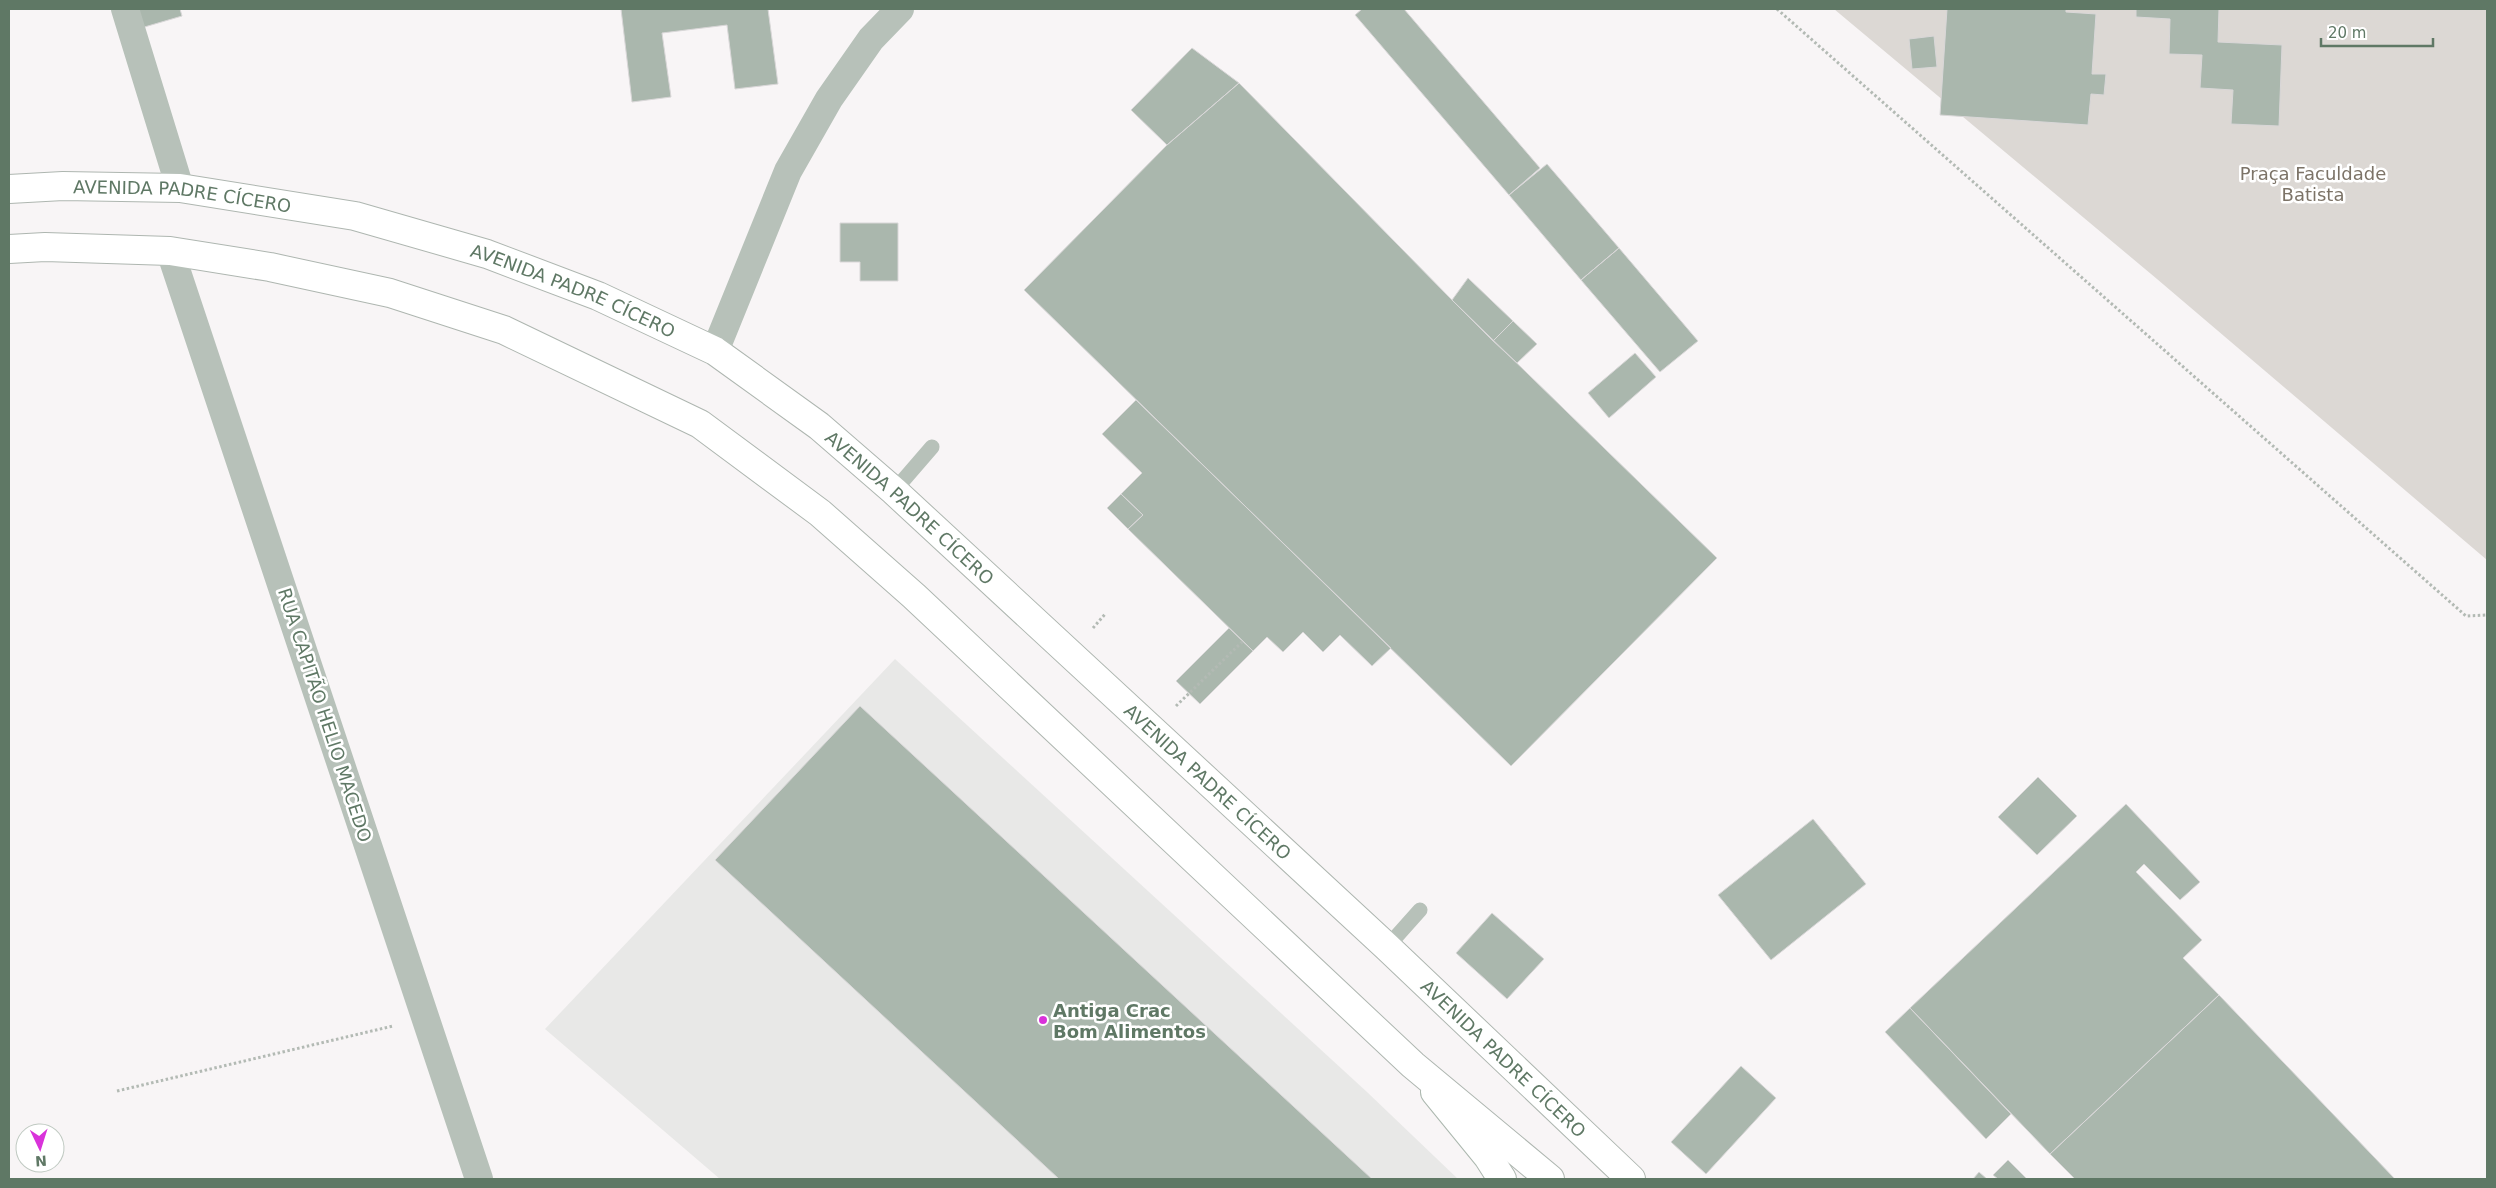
<svg xmlns="http://www.w3.org/2000/svg" width="2496" height="1188" viewBox="0 0 2496 1188" font-family="'DejaVu Sans',sans-serif">
	<style>
		.built { fill: #e8e8e7 }
		.green { fill: #dcd8d4 }
		.building { fill: #aab7ad; stroke: #d9d7d8 }
		.lines { fill: none; stroke-linecap: round; stroke-linejoin: round }
		.secondary-casing { stroke: #acb8af; stroke-width: 30 }
		.highway-casing { stroke: #aeb6b0; stroke-width: 30 }
		.path { stroke: #b3bab4; stroke-width: 3; stroke-dasharray: 2.5 2.5; stroke-linecap: butt }
		.lane { stroke: #b7c1b9; stroke-width: 15 }
		.street { stroke: #b7c1b9; stroke-width: 28 }
		.secondary { stroke: #fff; stroke-width: 28 }
		.highway { stroke: #fff; stroke-width: 28 }
		.poi-dot { fill: #d932da; stroke: #fff; stroke-width: 2 }
		.labels { text-anchor: middle; dominant-baseline: central; stroke-width: 5; stroke-linejoin: round; paint-order: stroke }
		.park-label { font-size: 18px; fill: #7c7367; stroke: #fff }
		.street-label { font-size: 18px; fill: #5f7865; stroke: #fff }
		.poi-label { font-size: 18px; font-weight: bold; fill: #5f7865; stroke: #fff; text-anchor: start }
	</style>
	<rect width="100%" height="100%" fill="#f8f5f6"/>
	<!-- built -->
	<path class="built" d="M895 659 1367 1092 1458 1179H720L545 1029Z"/>
	<!-- green -->
	<path class="green" d="M1834 9H2487V560L2157 279Z"/>
	<!-- building -->
	<path class="building" d="M135 9H180L182 16 141 28Z
		M621 9H768L778 84 735 89 727 25 662 33 671 97 632 102Z
		M1362 9H1404L1540 168 1509 195 1355 15Z
		M1947 9H2066V12L2096 14 2092 74H2106L2104 95 2091 94 2088 125 1940 115Z
		M2136 9H2219L2218 42 2282 45 2279 126 2231 124 2233 90 2200 88 2202 55 2169 54 2170 19 2136 17Z
		M1934 36 1937 67 1912 69 1909 39Z
		M1192 48 1239 83 1167 145 1131 110Z
		M1239 83 1452 300 1717 558 1511 766 1024 290 1167 145Z
		M1547 164 1619 248 1581 280 1509 195Z
		M840 223H898V281H860V262H840Z
		M1619 248 1698 341 1660 372 1581 280Z
		M1468 278 1513 321 1493 341 1452 300Z
		M1513 321 1537 344 1517 363 1493 341Z
		M1635 353 1656 377 1609 418 1588 393Z
		M1136 400 1391 648 1372 666 1340 635 1323 652 1303 632 1283 652 1267 637 1253 651 1128 529 1143 515 1121 494 1142 473 1102 434Z
		M1121 494 1143 515 1128 529 1107 508Z
		M1229 628 1253 651 1200 704 1176 681Z
		M860 706 1372 1179H1059L715 860Z
		M2038 777 2077 816 2037 855 1998 817Z
		M2126 804 2200 882 2180 900 2144 864 2136 872 2202 940 2183 958 2219 995 2050 1154 1910 1008Z
		M1813 819 1866 884 1771 960 1718 895Z
		M1492 913 1544 959 1507 999 1456 953Z
		M2219 995 2395 1179H2075L2050 1154Z
		M1910 1008 2011 1114 1986 1139 1885 1032Z
		M1741 1066 1776 1098 1706 1174 1671 1142Z
		M2008 1160 2027 1179H1998L1993 1175Z
		M1979 1172 1987 1179H1973Z"/>
	<g class="lines">
		<!-- secondary casing -->
		<g class="secondary-casing">
			<path id="secondary" d="M1435 1092 1488 1157 1502 1179"/>
		</g>
		<!-- highway casing -->
		<g class="highway-casing">
			<g id="highway">
				<path id="s1" d="M9 189 63 186 180 188 355 216 487 254 598 296 715 351 819 426 894 491 1387 947 1631 1179"/>
				<path d="M9 249 45 247 170 251 270 267 390 293 504 330 700 424 820 513 914 596 1413 1065 1550 1179"/>
			</g>
		</g>
		<!-- path -->
		<path class="path" d="M1777 9 2466 616 2487 615
			M1093 628 1106 613
			M1176 706 1243 641
			M117 1091 393 1026"/>
		<!-- lane -->
		<path class="lane" d="M894 491 932 447
			M1387 947 1420 910"/>
		<!-- street -->
		<path class="street" d="M125 9 180 188
			M170 251 479 1179
			M715 351 788 171 829 99 871 39 900 9"/>
		<!-- secondary -->
		<use href="#secondary" class="secondary"/>
		<!-- highway -->
		<use href="#highway" class="highway"/>
	</g>
	<!-- markers -->
	<circle class="poi-dot" cx="1043" cy="1020" r="5"/>
	<g class="labels">
		<!-- park labels -->
		<g class="park-label">
			<text x="2313" y="173">Praça Faculdade<tspan x="2313" dy="21">Batista</tspan></text>
		</g>
		<!-- street labels -->
		<g class="street-label">
			<text stroke="none"><textPath href="#s1" startOffset="174">AVENIDA PADRE CÍCERO</textPath></text>
			<text stroke="none"><textPath href="#s1" startOffset="579">AVENIDA PADRE CÍCERO</textPath></text>
			<text stroke="none"><textPath href="#s1" startOffset="984">AVENIDA PADRE CÍCERO</textPath></text>
			<text transform="translate(325 715) rotate(72)">RUA CAPITÃO HELIO MACEDO</text>
			<text stroke="none"><textPath href="#s1" startOffset="1389">AVENIDA PADRE CÍCERO</textPath></text>
			<text stroke="none"><textPath href="#s1" startOffset="1794">AVENIDA PADRE CÍCERO</textPath></text>
		</g>
		<!-- poi labels -->
		<g class="poi-label">
			<text x="1053" y="1010">Antiga Crac<tspan x="1053" dy="21">Bom Alimentos</tspan></text>
		</g>
	</g>
	<!-- border -->
	<rect width="2496" height="1188" fill="none" stroke="#5f7865" stroke-width="20"/>
	<!-- north arrow -->
	<g transform="translate(40 1148) rotate(176)"><circle r="24" fill="#ffffff" stroke="#bfc9c1"/>
	<path d="M0-4L9 19L0 12L-9 19Z" fill="#d932da"/>
	<text y="-8" font-size="14" font-weight="bold" text-anchor="middle" fill="#5f7865">N</text>
	</g>
	<!-- scale -->
	<path d="M2321 38v8h112v-8" fill="none" stroke="#5f7865" stroke-width="2.5"/>
	<text x="2328" y="38" font-size="15" fill="#5f7865" stroke="#ffffff" stroke-width="4" paint-order="stroke">20 m</text>
</svg>
